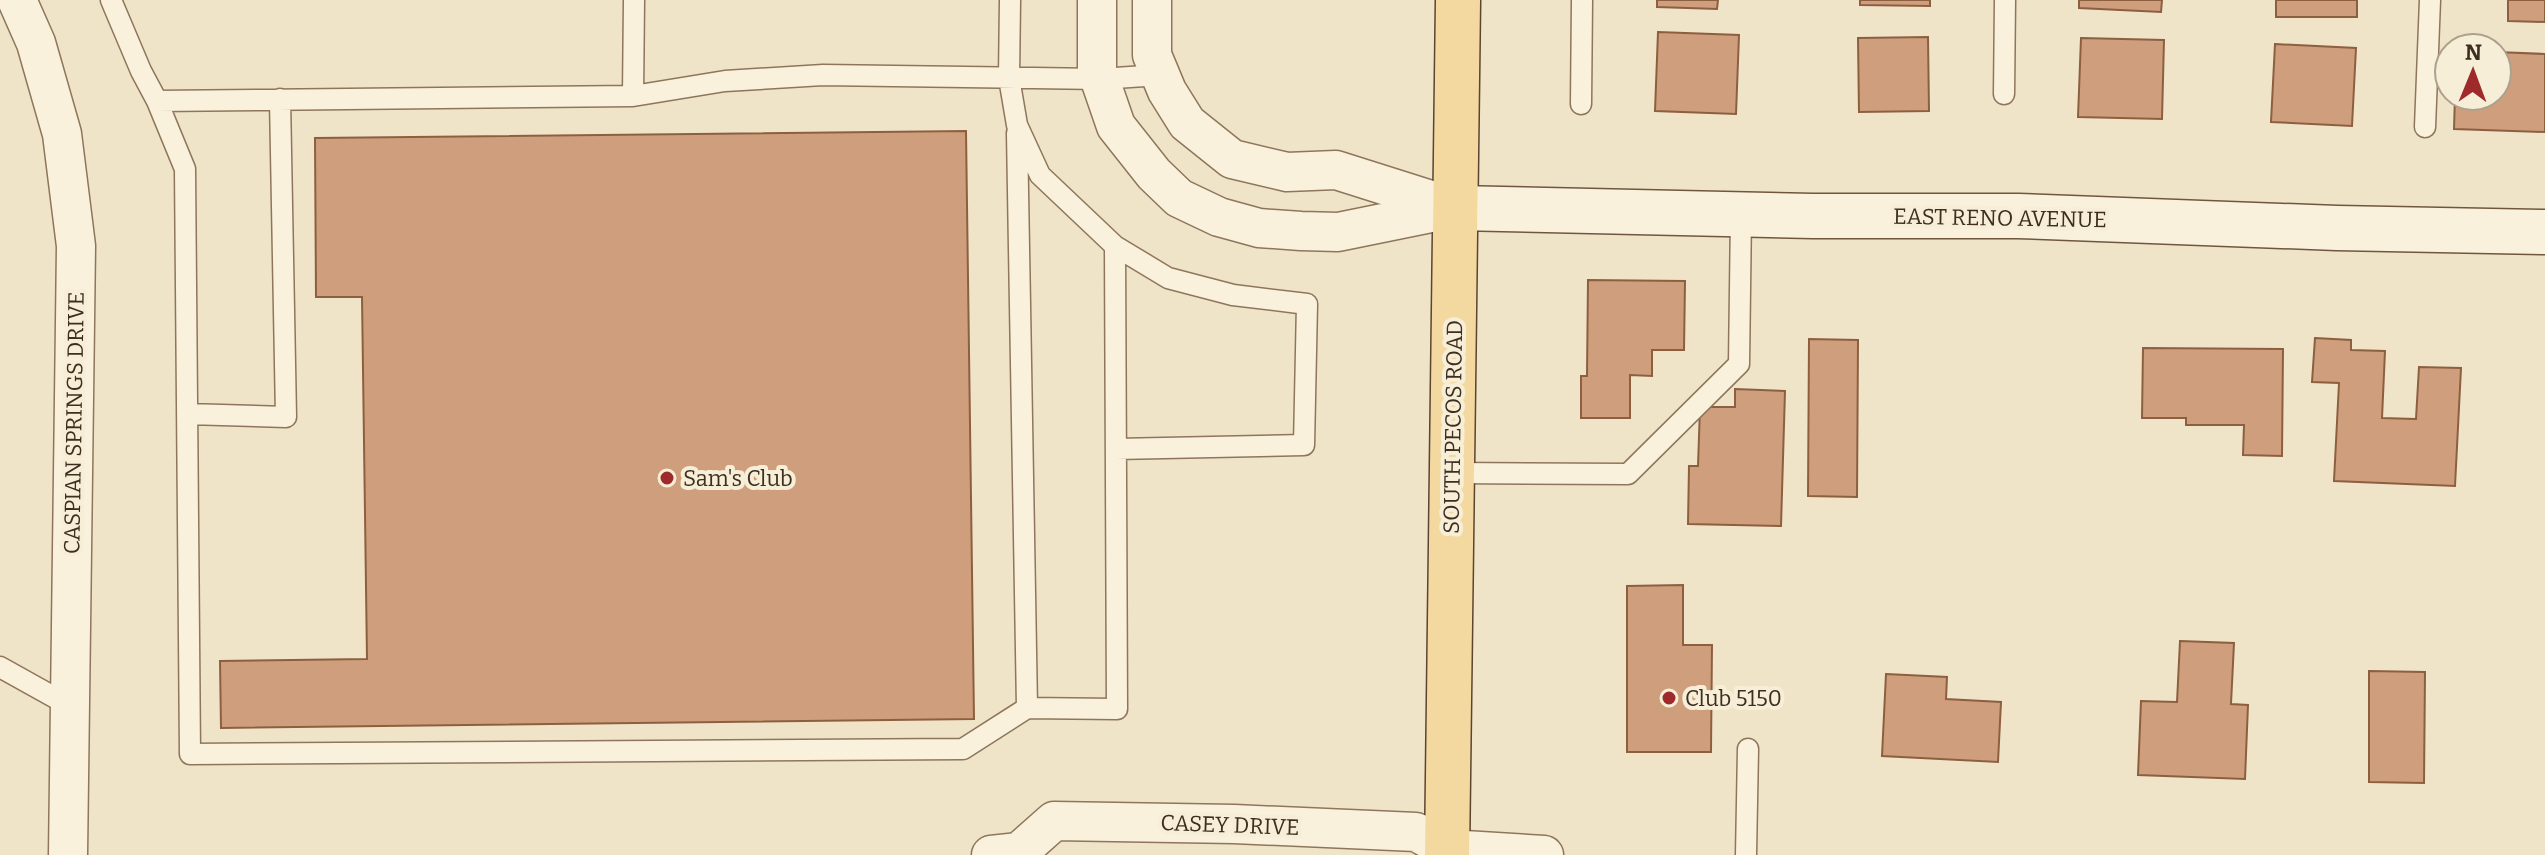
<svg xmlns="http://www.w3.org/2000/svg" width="2545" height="855" viewBox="0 0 2545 855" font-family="Bitter,serif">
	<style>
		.building { fill: #cf9f7d; stroke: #8d5f41; stroke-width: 2 }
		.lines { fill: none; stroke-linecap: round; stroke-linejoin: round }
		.lane-casing { stroke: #8d765c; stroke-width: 23 }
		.street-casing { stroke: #8d765c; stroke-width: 41 }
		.secondary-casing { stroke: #6f573f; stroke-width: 47 }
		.primary-casing { stroke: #5b4430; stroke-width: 47 }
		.lane { stroke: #faf1dc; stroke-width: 20 }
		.street { stroke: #faf1dc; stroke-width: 38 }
		.secondary { stroke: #faf1dc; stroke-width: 44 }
		.primary { stroke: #f3d9a0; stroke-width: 44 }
		.poi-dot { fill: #9e2a2b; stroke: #f7eed8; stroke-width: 3 }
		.labels { text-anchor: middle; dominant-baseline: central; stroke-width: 8; stroke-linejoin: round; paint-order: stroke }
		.street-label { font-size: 22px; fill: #3d2e20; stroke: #f7eed8 }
		.poi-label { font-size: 22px; fill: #3d2e20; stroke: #f7eed8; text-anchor: start }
	</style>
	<rect width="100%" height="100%" fill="#f0e4c8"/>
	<!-- building -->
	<path class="building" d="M1657 0H1718L1717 9 1657 7Z
		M1860 0H1930V6L1860 5Z
		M2079 0H2162L2161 12 2079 8Z
		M2276 0H2357V17H2276Z
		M2508 0H2545V22L2508 21Z
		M1658 32 1739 35 1736 114 1655 111Z
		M1928 37 1929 111 1859 112 1858 38Z
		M2081 38 2164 40 2162 119 2078 117Z
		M2275 44 2356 48 2352 126 2271 122Z
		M2497 52 2545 54V132L2454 129 2455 96H2497Z
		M966 131 974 719 221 728 220 661 367 659 362 297H316L315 138Z
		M1588 280 1685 281 1684 350H1652V376L1630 375V418H1581V376H1587Z
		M2315 338 2351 340V350L2385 351 2382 418 2416 419 2419 367 2461 368 2455 486 2334 481 2339 383 2312 382Z
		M1809 339 1858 340 1857 497 1808 496Z
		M2143 348 2283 349 2282 456 2243 455 2244 425H2186V418H2142Z
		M1735 389 1785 391 1781 526 1688 524 1689 466H1698L1700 407H1735Z
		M1683 585V645H1712L1711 752H1627V586Z
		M2180 641 2234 643 2231 704 2248 705 2245 779 2138 775 2141 701 2177 702Z
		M2369 671 2425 672 2424 783 2369 782Z
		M1886 674 1947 677 1946 699 2001 702 1998 762 1882 756Z"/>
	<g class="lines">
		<!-- lane casing -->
		<g class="lane-casing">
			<path id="lane" d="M111 0 141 71 157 101 633 96 725 81 823 75 1100 79 1160 75
				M2004 94 2005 0
				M633 96 634 0
				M157 101 185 169 190 754 963 749 1027 708 1117 709 1115 246 1040 175 1017 125 1009 78 1010 0
				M1581 104 1582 0
				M2425 127 2430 0
				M1017 133 1027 708
				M1115 246 1168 278 1233 295 1307 304 1304 445 1116 449
				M187 414 286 417 280 99
				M1452 473 1628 474 1739 364 1741 214
				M0 667 70 706
				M1746 855 1748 749"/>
		</g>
		<!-- street casing -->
		<g class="street-casing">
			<path id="street" d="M17 0 36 43 62 134 76 246 68 855
				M1097 0V71L1116 126 1154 174 1179 198 1219 217 1259 228 1301 231 1338 232 1456 208
				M1152 0V55L1167 91 1187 123 1232 159 1287 172 1336 170 1453 207
				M991 855 1019 852 1054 821 1234 824 1416 832 1448 849 1544 855"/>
		</g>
		<!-- secondary casing -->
		<g class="secondary-casing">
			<path id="secondary" d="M1456 208 1813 216H2018L2337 228 2545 232"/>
		</g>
		<!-- primary casing -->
		<g class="primary-casing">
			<path id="primary" d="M1447 855 1458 0"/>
		</g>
		<!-- lane -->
		<use href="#lane" class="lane"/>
		<!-- street -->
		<use href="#street" class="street"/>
		<!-- secondary -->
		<use href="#secondary" class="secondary"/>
		<!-- primary -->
		<use href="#primary" class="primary"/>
	</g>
	<!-- markers -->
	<g class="poi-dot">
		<circle cx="667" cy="478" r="8"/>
		<circle cx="1669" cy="698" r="8"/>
	</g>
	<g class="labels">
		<!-- street labels -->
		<g class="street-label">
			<text transform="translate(2000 218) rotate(1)">EAST RENO AVENUE</text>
			<text transform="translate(74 423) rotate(-89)">CASPIAN SPRINGS DRIVE</text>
			<text transform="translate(1453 427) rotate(-89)">SOUTH PECOS ROAD</text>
			<text transform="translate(1230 825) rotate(2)">CASEY DRIVE</text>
		</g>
		<!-- poi labels -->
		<g class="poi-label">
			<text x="683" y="478">Sam's Club</text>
			<text x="1685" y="698">Club 5150</text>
		</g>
	</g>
	<!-- north arrow -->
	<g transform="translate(2473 72) rotate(1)"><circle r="38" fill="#f7eed8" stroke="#ada18e" stroke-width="2"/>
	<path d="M0-6L14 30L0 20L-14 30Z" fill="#9e2a2b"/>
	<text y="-12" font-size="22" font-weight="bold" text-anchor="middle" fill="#3d2e20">N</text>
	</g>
</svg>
